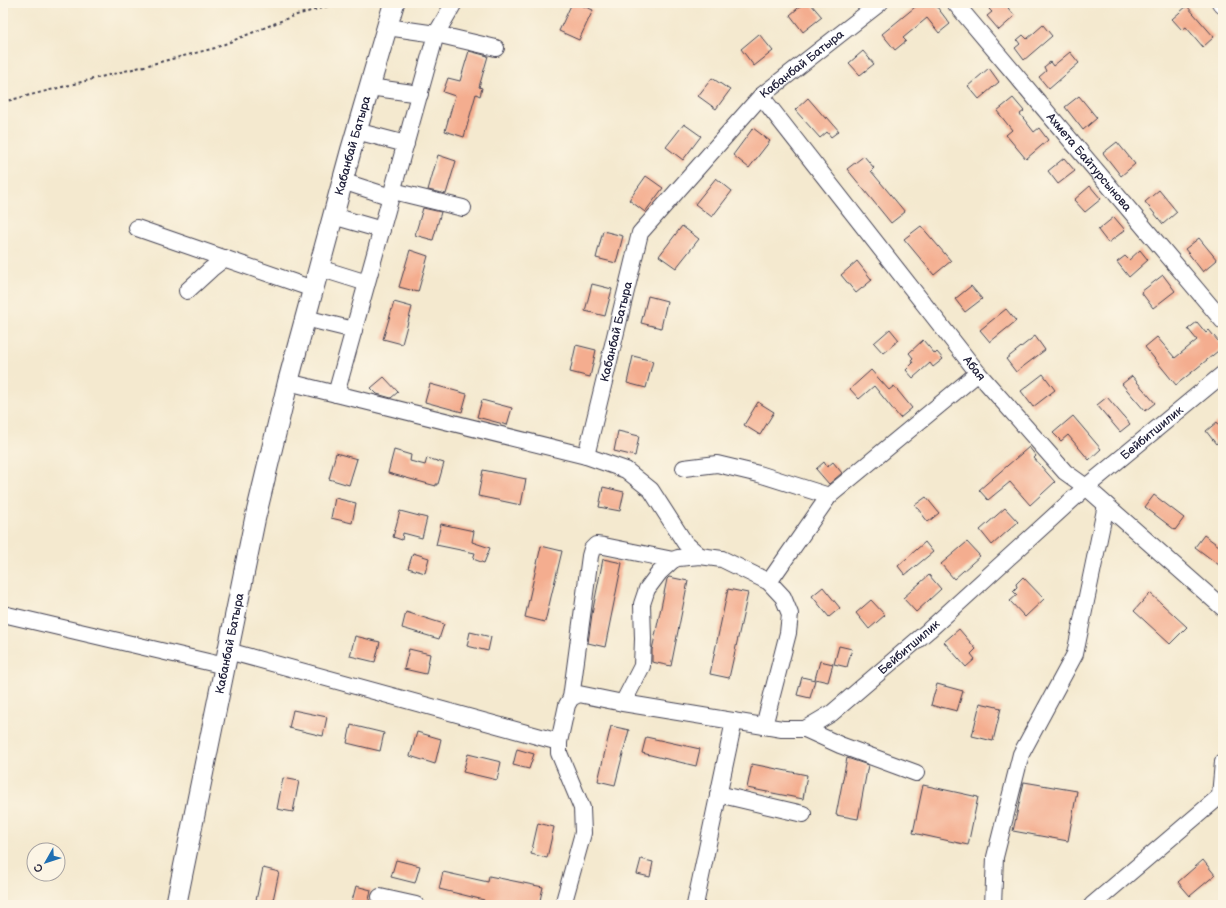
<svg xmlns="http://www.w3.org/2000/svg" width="1226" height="908" viewBox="0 0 1226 908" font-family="'Balsamiq Sans',sans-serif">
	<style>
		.building { fill: #f4ad8f }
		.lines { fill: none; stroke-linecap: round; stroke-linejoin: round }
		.minor-casing { stroke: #424051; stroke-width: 18 }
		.major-casing { stroke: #424051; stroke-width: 22 }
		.path { stroke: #424051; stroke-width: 2; stroke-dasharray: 3 3; stroke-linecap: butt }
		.minor { stroke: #fff; stroke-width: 16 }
		.major { stroke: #fff; stroke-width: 20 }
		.labels { text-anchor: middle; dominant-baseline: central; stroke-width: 3.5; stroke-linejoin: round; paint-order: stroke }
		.street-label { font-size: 12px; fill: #22223b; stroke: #fcf5e5 }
	</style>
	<rect width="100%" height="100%" fill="#fcf5e5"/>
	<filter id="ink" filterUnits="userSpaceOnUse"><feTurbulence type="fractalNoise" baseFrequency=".025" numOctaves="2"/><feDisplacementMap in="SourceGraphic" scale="8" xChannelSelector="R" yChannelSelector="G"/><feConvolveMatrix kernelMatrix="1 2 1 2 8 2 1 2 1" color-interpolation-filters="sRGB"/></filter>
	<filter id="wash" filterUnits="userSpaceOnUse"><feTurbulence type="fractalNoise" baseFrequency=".012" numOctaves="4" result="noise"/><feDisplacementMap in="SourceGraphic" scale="16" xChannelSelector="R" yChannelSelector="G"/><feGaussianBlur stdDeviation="0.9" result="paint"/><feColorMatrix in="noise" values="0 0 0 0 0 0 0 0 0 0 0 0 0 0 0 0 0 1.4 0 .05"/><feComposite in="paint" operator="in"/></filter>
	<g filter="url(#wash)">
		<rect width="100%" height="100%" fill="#f4e9cf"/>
		<g id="blocks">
			<!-- building -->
			<path class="building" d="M572 3H576L593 10 579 40 559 31Z
				M804 3H810L822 17 803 32 790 15Z
				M920 3H934L950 24 939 33 927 18 903 38 906 41 895 50 882 34Z
				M996 3H1014L1008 8 1015 16 999 30 987 16 992 12 989 9Z
				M1187 6 1214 37 1203 47 1186 27 1182 30 1172 19Z
				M1043 25 1052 36 1024 60 1015 48 1020 44 1017 40 1023 35 1027 39Z
				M759 34 773 51 754 66 741 49Z
				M469 51 488 56 479 87 482 88 480 96 476 94 464 137 445 131 455 96 443 92 448 78 460 81Z
				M863 51 874 64 860 75 849 63Z
				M1070 52 1079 63 1049 89 1039 77 1046 71 1044 67 1050 62 1053 66Z
				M989 68 999 82 979 99 968 86Z
				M712 78 730 90 716 109 698 96Z
				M1079 96 1097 118 1083 130 1065 107Z
				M808 98 826 119 827 117 839 131 831 137 827 132 820 138 795 110Z
				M1013 98 1024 111 1020 114 1034 132 1039 128 1048 140 1026 159 1006 135 1012 130 997 111Z
				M684 124 701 136 683 160 666 147Z
				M753 128 770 141 749 168 733 155Z
				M1117 142 1135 164 1121 176 1103 153Z
				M438 155 456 161 446 194 428 190Z
				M864 156 874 168 871 171 905 212 891 223 847 169Z
				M1064 158 1075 171 1058 184 1048 171Z
				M646 176 663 188 645 212 629 200Z
				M716 178 732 191 712 217 695 204Z
				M1090 186 1101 199 1085 212 1074 200Z
				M1159 190 1177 212 1163 224 1145 202Z
				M423 208 441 212 433 240 415 235Z
				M1114 217 1125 230 1108 243 1098 230Z
				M682 226 699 239 676 268 659 256Z
				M921 226 951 261 934 275 904 239Z
				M603 231 623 236 616 263 596 258Z
				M1199 238 1217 260 1203 272 1185 249Z
				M410 250 428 256 418 292 399 287Z
				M1140 250 1148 260 1129 277 1117 262 1125 256 1129 260Z
				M857 261 872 280 856 293 841 275Z
				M1163 275 1175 291 1153 308 1141 292Z
				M592 284 612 289 605 316 585 311Z
				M971 286 982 299 965 312 955 299Z
				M648 296 667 301 661 328 641 323Z
				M394 302 412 307 402 344 383 339Z
				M1006 309 1016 321 990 342 980 330Z
				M1197 322 1206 333 1209 330 1223 347 1176 385 1145 347 1157 337 1175 358 1197 340 1188 329Z
				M890 329 899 340 883 353 874 343Z
				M1035 336 1045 350 1016 372 1006 359Z
				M923 340 935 354 937 352 943 359 933 367 930 363 913 378 906 370 913 363 911 360 913 358 909 353Z
				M576 345 596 350 590 377 570 372Z
				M633 356 653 361 646 388 627 383Z
				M871 370 889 390 894 386 912 408 900 418 874 386 859 399 850 389Z
				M1043 374 1055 390 1033 407 1021 391Z
				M1132 376 1155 403 1145 411 1122 384Z
				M384 377 398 392 391 398 377 394 371 388Z
				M430 384 467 394 462 412 425 402Z
				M1107 397 1130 424 1120 432 1097 405Z
				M482 400 512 408 507 425 477 417Z
				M758 402 774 412 760 435 744 425Z
				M1073 416 1101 449 1089 460 1068 435 1061 441 1053 433Z
				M1217 422 1223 430V438L1216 444 1206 431Z
				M618 431 639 436 635 456 614 451Z
				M1029 447 1036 456 1034 458 1055 482 1030 505 1010 482 988 500 979 490Z
				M394 450 411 455 410 461 425 465 427 458 444 463 438 484H436V486L388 473Z
				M336 453 357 459 349 485 329 479Z
				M824 462 827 467 833 462 842 473 829 484 816 469Z
				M483 470 526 479 521 505 478 496Z
				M603 487 624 492 620 511 599 507Z
				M1154 495 1184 518 1175 530 1145 507Z
				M926 497 939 513 928 522 915 505Z
				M335 498 356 503 352 523 331 518Z
				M1005 508 1018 522 992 545 980 530Z
				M400 511 427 518 422 538 403 533 402 540 393 537Z
				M441 524 474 531 472 542 490 548 484 563 473 559 475 553 436 545Z
				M1204 535 1223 549V568L1195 547Z
				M925 542 933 552 905 575 898 566Z
				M967 542 980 556 954 579 941 564Z
				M541 546 562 551 545 622 525 617Z
				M413 553 429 558 425 573 408 568Z
				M603 559 622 563 605 647 588 643 592 614Z
				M929 575 941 589 916 612 903 598Z
				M669 577 688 581 671 666 652 662V650L667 579Z
				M1023 577 1044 599 1025 617 1010 601 1017 595 1013 591 1017 587 1016 584Z
				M823 587 840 608 829 617 812 596Z
				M728 589 748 593 729 678 710 674Z
				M1150 593 1187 627 1170 644 1134 611Z
				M871 600 885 615 869 629 856 613Z
				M406 612 444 624 439 639 402 628Z
				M959 629 976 649 971 654 975 659 966 667 944 642Z
				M470 632 491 637 488 651 467 646Z
				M355 636 380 642 375 662 350 656Z
				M839 646 852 649 847 667 834 664Z
				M409 649 430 654 426 674 404 669Z
				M820 661 833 664 828 682 815 679Z
				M802 677 815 680 810 698 797 695Z
				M937 684 963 691 957 711 941 707V708L931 705Z
				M980 703 1001 708 993 741 972 736Z
				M293 710 327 717 323 736 289 728Z
				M351 725 384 733 380 751 347 743Z
				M611 726 629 730 615 785 598 781Z
				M417 732 441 739 435 764 410 756Z
				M646 737 700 749 696 766 642 753Z
				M517 749 534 754 529 769 513 765Z
				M468 754 501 762 497 780 463 772Z
				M847 758 868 765 858 819 836 815Z
				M752 764 807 775 803 799 747 788Z
				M283 778 299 781 293 812 277 809Z
				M1024 782 1077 791 1068 841 1013 831Z
				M923 785 978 797 968 845 913 833Z
				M538 823 554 827 547 858 531 854Z
				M641 859 653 862 650 877 637 874Z
				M396 860 420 866 415 883 391 877Z
				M1203 860 1215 875 1190 896 1178 882Z
				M263 868 279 872 272 905H255Z
				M443 872 488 882 489 876 543 887 539 905H483L484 900 439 889Z
				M356 886 371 890 368 905H351Z"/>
		</g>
	</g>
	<g filter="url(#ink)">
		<use href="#blocks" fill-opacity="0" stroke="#424051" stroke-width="1"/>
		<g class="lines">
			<!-- minor casing -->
			<g class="minor-casing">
				<g id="minor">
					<path id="s1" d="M955 3 1223 321"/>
					<path d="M1220 3 1223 6"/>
					<path d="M387 27 436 34 496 48"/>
					<path d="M369 87 420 94"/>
					<path id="s2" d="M761 96 978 373 1065 472 1086 487 1223 608"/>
					<path d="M356 131 406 144"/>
					<path d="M342 181 391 197"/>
					<path d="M393 191 463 208"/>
					<path d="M333 216 382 230"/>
					<path d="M137 228 313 289"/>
					<path d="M319 268 367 283"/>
					<path d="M187 291 211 269 225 258"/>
					<path d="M305 318 354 330"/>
					<path d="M288 382 586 456 626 470 651 490 685 543 700 556"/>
					<path d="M336 394 436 34 454 3"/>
					<path id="s3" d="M586 456 640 233 761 96 880 3"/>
					<path d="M684 468 717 464 759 474 829 496 978 373"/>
					<path d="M769 582 829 496"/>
					<path d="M3 614 225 666"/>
					<path d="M228 651 559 742"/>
					<path d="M571 698 590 556 592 549 596 545 604 546 673 560"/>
					<path d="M623 703 642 666 643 639 642 604 647 589 659 573 673 560 678 558 700 556 722 559 769 582 783 597 790 614 788 633 764 726"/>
					<path d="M805 729 840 745 916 773"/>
					<path d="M718 794 803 814"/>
					<path d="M380 897 416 905"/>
					<path id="s4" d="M563 905 583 833 582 808 559 753V742L567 705 571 698 579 694 623 703 782 729H805L832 713 929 630 1086 487 1223 374"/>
					<path d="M695 905 734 721"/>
					<path d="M993 905 995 857 1021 754 1075 654 1106 505"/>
					<path d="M1092 905 1220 796 1223 762"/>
				</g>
			</g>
			<!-- major casing -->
			<g class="major-casing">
				<g id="major">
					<path id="s5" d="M176 905 255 519 288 382 351 150 394 3"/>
				</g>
			</g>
			<!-- path -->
			<path class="path" d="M3 102 215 48 293 16 339 3"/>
			<!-- minor -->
			<use href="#minor" class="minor"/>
			<!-- major -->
			<use href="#major" class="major"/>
		</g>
	</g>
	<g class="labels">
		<!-- street labels -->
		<g class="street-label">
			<text stroke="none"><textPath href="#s3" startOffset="464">Кабанбай Батыра</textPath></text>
			<text stroke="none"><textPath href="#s5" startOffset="780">Кабанбай Батыра</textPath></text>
			<text stroke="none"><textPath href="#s1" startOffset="208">Ахмета Байтурсынова</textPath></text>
			<text stroke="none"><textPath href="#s3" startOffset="128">Кабанбай Батыра</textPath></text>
			<text stroke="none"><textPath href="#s2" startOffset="346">Абая</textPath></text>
			<text stroke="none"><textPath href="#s4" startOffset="911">Бейбитшилик</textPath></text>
			<text stroke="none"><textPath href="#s5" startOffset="267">Кабанбай Батыра</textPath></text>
			<text stroke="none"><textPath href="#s4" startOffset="587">Бейбитшилик</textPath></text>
		</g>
	</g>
	<!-- margin -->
	<rect width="1226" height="908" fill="none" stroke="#fcf5e5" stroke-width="16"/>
	<!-- north arrow -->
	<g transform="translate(46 862) rotate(231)"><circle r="19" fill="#fcf5e5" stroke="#a5a1a1"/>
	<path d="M0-3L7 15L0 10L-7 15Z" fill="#1f6fb2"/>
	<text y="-6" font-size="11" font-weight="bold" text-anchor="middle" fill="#22223b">С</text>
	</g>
</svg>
